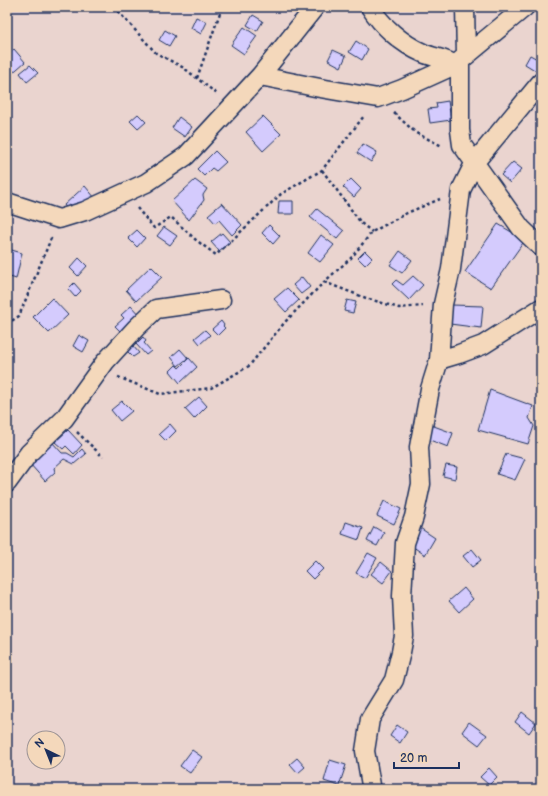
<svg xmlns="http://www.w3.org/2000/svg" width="548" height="796" viewBox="0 0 548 796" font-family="'Balsamiq Sans',sans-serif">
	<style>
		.building { fill: #d4cbfd; stroke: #1b2f5e }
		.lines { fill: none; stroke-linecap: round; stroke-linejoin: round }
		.minor-casing { stroke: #1b2f5e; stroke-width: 21 }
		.path { stroke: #1b2f5e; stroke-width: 2.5; stroke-dasharray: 3 3; stroke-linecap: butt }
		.minor { stroke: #f4d8bb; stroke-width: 18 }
	</style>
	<rect width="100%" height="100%" fill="#ead4cf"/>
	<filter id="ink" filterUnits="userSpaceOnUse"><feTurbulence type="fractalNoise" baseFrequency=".025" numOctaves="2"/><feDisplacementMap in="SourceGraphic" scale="8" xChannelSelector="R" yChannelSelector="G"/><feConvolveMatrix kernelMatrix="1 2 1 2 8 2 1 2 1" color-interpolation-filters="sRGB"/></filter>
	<g filter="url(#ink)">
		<!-- building -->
		<path class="building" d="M253 15 263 21 257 31 247 25Z
			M196 17 207 22 201 34 191 28Z
			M244 27 257 36 244 54 231 45Z
			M165 30 175 36 169 46 159 40Z
			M356 41 368 49 362 60 349 52Z
			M14 49 25 62 9 76 7 74V56Z
			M333 50 346 56 341 67 328 60Z
			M530 55 541 61V66L538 72 525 64Z
			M30 65 38 73 27 82 20 73Z
			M448 101 451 120 430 123 428 109 437 108 436 103Z
			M138 114 146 122 138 129 130 121Z
			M263 116 281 134 263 151 246 132Z
			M179 117 192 127 185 137 172 128Z
			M363 144 377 152 371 162 357 153Z
			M215 151 226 162 216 171 212 168 204 176 197 169Z
			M513 162 522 169 510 183 501 175Z
			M351 179 361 189 354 197 343 187Z
			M195 180 207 189 203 195 204 200 189 220 172 201Z
			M85 186 95 198 84 208 79 203 70 212 64 205Z
			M279 201H293V214H278Z
			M222 203 242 225 232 235 219 220 215 223 208 215Z
			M317 209 344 231 337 239 310 217Z
			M498 224 525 240 491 288 465 272Z
			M269 225 280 236 273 244 262 233Z
			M164 227 177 236 170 245 157 236Z
			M137 230 145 238 137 247 128 238Z
			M222 233 230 242 219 251 211 242Z
			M321 235 334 245 320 262 308 253Z
			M8 249 22 253 16 279 7 276Z
			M365 251 372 258 365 265 358 258Z
			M400 251 412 260 402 273 390 265Z
			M79 258 87 266 78 276 70 268Z
			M151 266 162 277 136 301 126 290Z
			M413 276 423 285 409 300 392 284 396 280 403 285Z
			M302 277 310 287 301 294 293 285Z
			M74 283 81 291 75 297 68 289Z
			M287 288 299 300 286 312 274 299Z
			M52 298 68 315 49 333 33 317Z
			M347 300 356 302 353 313 344 311Z
			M452 305 483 306 481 328 450 324Z
			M131 306 141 317 123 334 115 326 124 318 121 315Z
			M221 321 224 325 223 326 225 328 218 335 212 329Z
			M205 330 210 335 200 344 195 338Z
			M79 335 89 341 83 352 73 346Z
			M143 337 146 341 144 343 151 351 146 355 136 344Z
			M133 346 139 353 133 357 127 351Z
			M180 349 188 358 178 366 171 357Z
			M189 358 197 367 180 383 170 371 176 365 179 368Z
			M490 390 533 406 529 418 534 426 528 444 478 430Z
			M199 397 207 406 194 419 185 409Z
			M122 401 132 411 120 421 111 410Z
			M170 424 176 431 166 441 159 434Z
			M431 425 453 433 448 447 427 439Z
			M68 430 82 445 74 454 66 446 63 449 55 442Z
			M52 442 62 453H67L74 457 82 449 86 454 74 464 64 459 54 468 55 472 45 481 30 464Z
			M506 454 525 459 515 480 497 474Z
			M446 465 457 467 455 479 443 476Z
			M384 501 401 509 394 524 377 516Z
			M346 522 363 528 359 540 342 534Z
			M374 527 384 533 377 546 367 541Z
			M420 528 435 538 425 555 409 544Z
			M472 549 481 560 472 567 463 556Z
			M368 553 377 558 365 578 356 573Z
			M315 561 323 569 313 579 305 571Z
			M381 562 392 571 383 583 371 574Z
			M464 588 473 599 459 612 449 601Z
			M522 712 536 723 529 733 515 722Z
			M469 722 487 735 479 745 462 732Z
			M397 725 407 732 400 743 390 736Z
			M192 750 202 757 190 773 180 766Z
			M297 758 305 767 298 773 290 764Z
			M330 760 346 765 339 786 324 781Z
			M489 768 497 777 489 785 480 777Z"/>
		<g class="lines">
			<!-- minor casing -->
			<g class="minor-casing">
				<path id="minor" d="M370 7C382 26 402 44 423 53 434 58 445 58 455 65L525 7
					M465 7 466 56
					M460 61V130L462 145 521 228 541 247
					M260 76 320 88 378 98 402 89 455 65
					M7 202 59 219 85 211 146 183 186 156 260 76 315 7
					M439 360 459 354 483 345 541 308
					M7 483 29 453 64 419 105 362 136 328 156 309 221 300
					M371 789V785L365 751 370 719 394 680 401 652 404 636 402 596 405 543 414 517 421 484 419 447 430 389 439 360 443 304 451 269 461 190 475 162 541 82"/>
			</g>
			<!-- path -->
			<path class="path" d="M114 7 156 53 184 68 217 94
				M197 78 221 10 220 7
				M394 113 416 133 442 146
				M322 170 361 223 372 232
				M137 208 154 228 171 217 196 240 216 255 281 194 322 170 364 116
				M324 282 366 298 399 308 423 306
				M7 324 19 316 52 236
				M118 377 160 394 211 388 249 366 285 322 324 282 351 258 372 232 407 213 440 199
				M77 432 103 457"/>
			<!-- minor -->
			<use href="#minor" class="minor"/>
		</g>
	</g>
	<!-- margin -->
	<rect width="548" height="796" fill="none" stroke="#f4d8bb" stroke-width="24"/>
	<rect x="12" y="12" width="524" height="772" fill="none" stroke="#1b2f5e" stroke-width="1.5" filter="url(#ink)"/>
	<!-- north arrow -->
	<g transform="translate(46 750) rotate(317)"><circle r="19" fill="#f4d8bb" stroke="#9d9496"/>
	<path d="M0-3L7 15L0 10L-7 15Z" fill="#1b2f5e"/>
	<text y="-6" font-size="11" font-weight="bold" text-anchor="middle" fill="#1b2f5e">N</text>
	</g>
	<!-- scale -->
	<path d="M394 762v6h65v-6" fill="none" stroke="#1b2f5e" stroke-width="2"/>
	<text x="400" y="762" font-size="12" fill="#1b2f5e" stroke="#f4d8bb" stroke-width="3" paint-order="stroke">20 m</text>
</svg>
